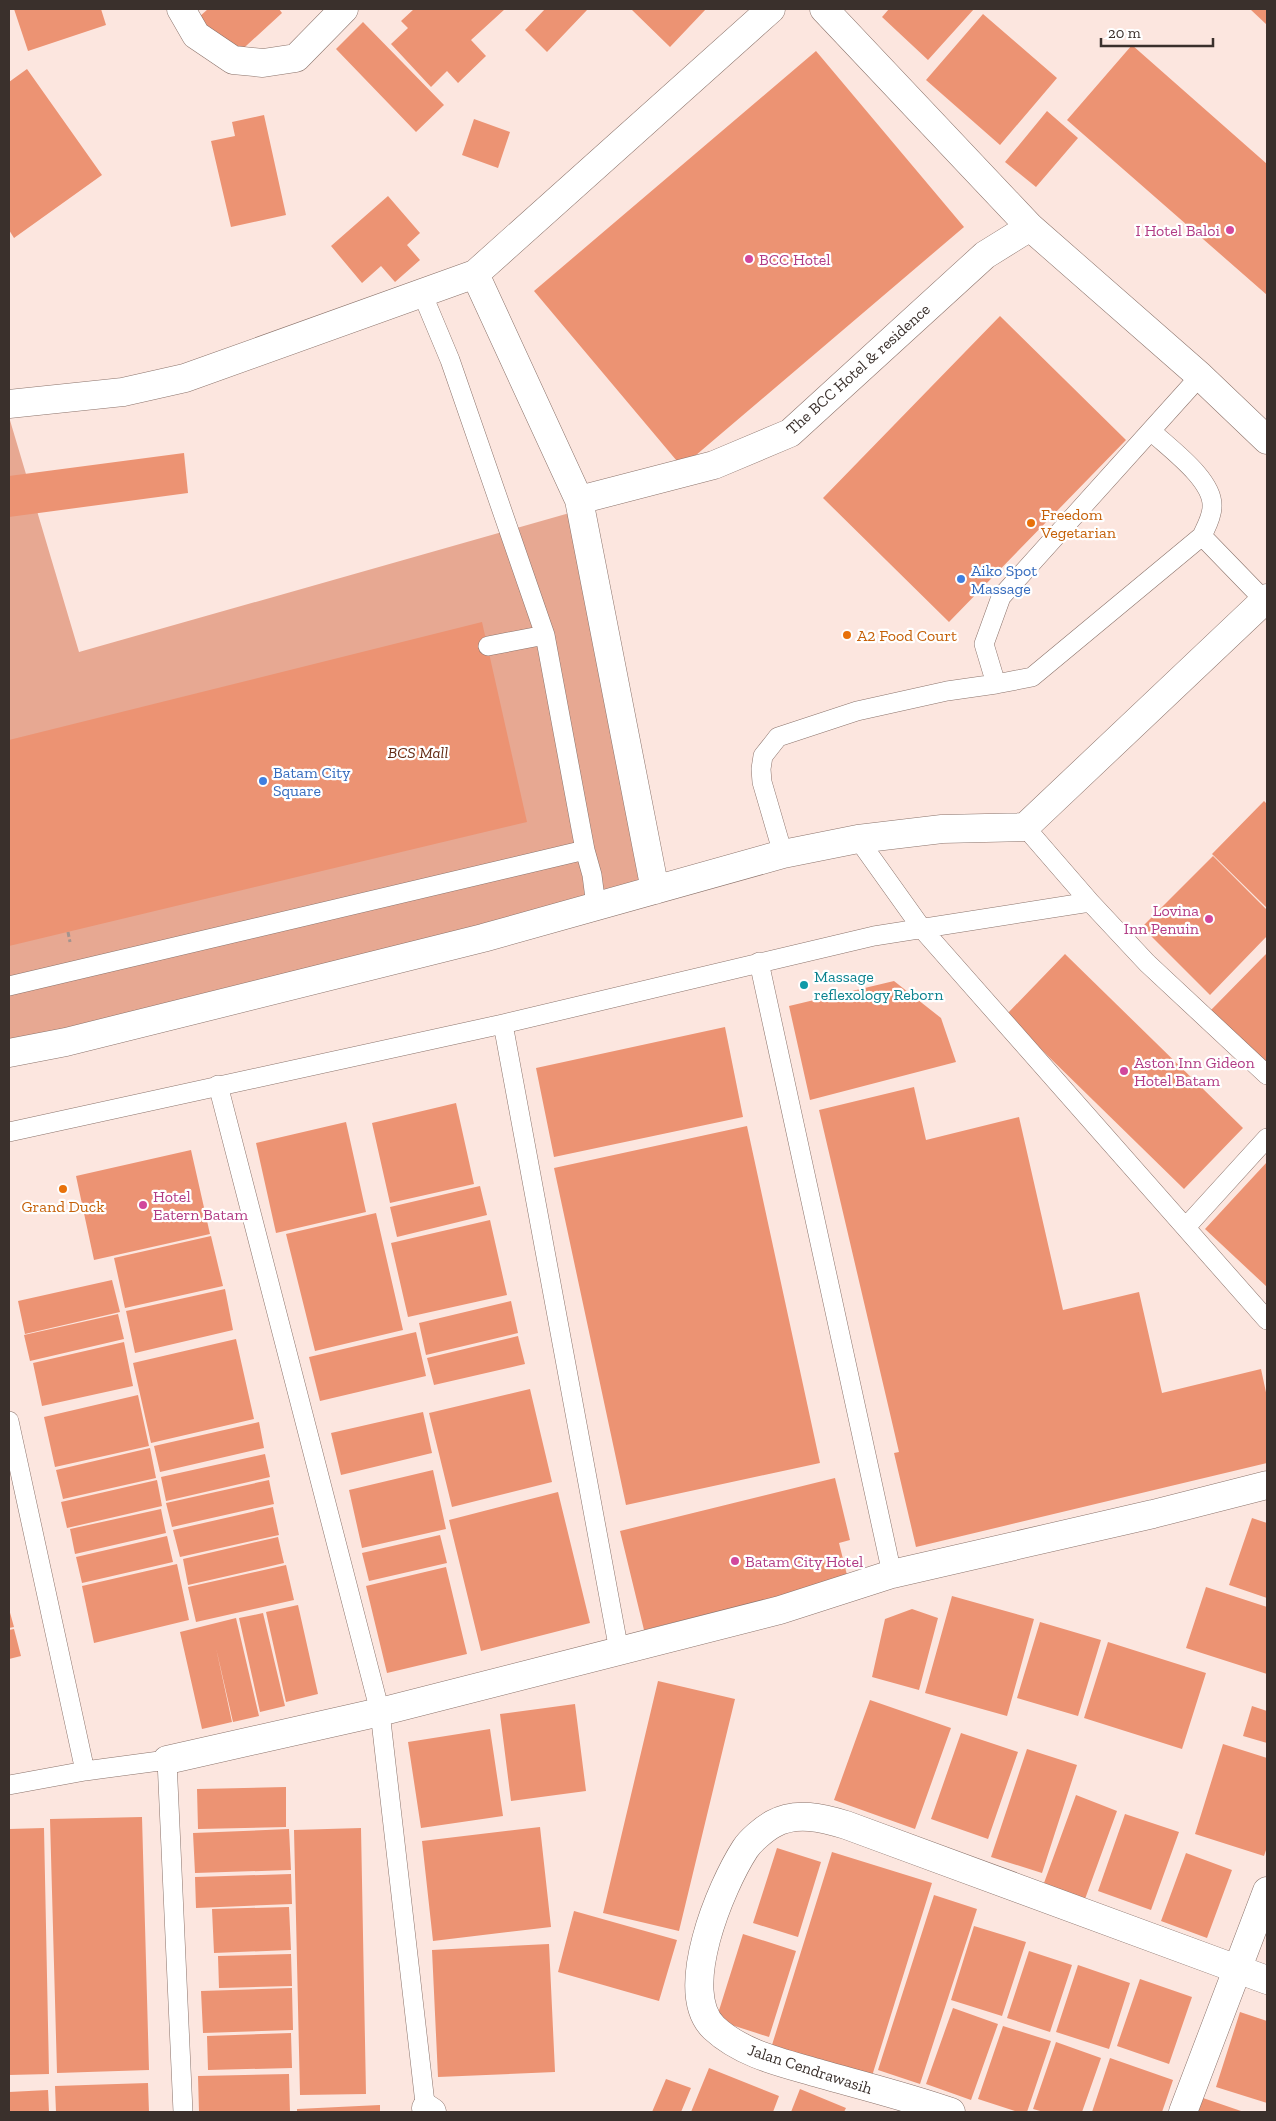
<svg xmlns="http://www.w3.org/2000/svg" width="1276" height="2121" viewBox="0 0 1276 2121" font-family="'Zilla Slab',serif">
	<style>
		.green { fill: #e7a892 }
		.building { fill: #ec9373 }
		.lines { fill: none; stroke-linecap: round; stroke-linejoin: round }
		.service-casing { stroke: #8b736b; stroke-width: 20 }
		.minor-casing { stroke: #8b736b; stroke-width: 29 }
		.path { stroke: #a4948e; stroke-width: 3; stroke-dasharray: 5 2.5; stroke-linecap: butt }
		.service { stroke: #fff; stroke-width: 19 }
		.minor { stroke: #fff; stroke-width: 28 }
		.hotel-dot { fill: #d1479c; stroke: #fff; stroke-width: 2 }
		.food-dot { fill: #e8710a; stroke: #fff; stroke-width: 2 }
		.shop-dot { fill: #3f7fe0; stroke: #fff; stroke-width: 2 }
		.culture-dot { fill: #0f9aa8; stroke: #fff; stroke-width: 2 }
		.labels { text-anchor: middle; dominant-baseline: central; stroke-width: 4.5; stroke-linejoin: round; paint-order: stroke }
		.hotel-label { font-size: 16px; fill: #b23c85; stroke: #fff; text-anchor: start }
		.street-label { font-size: 16px; fill: #3a302c; stroke: #fff }
		.food-label { font-size: 16px; fill: #c56008; stroke: #fff; text-anchor: start }
		.shop-label { font-size: 16px; fill: #366cbe; stroke: #fff; text-anchor: start }
		.park-label { font-size: 16px; font-style: italic; fill: #642c16; stroke: #fff }
		.culture-label { font-size: 16px; fill: #0d838f; stroke: #fff; text-anchor: start }
	</style>
	<rect width="100%" height="100%" fill="#fce6df"/>
	<!-- green -->
	<path class="green" d="M9 417 79 652 573 512 642 892 9 1046Z"/>
	<!-- building -->
	<path class="building" d="M14 9H101L106 25 28 51Z
		M208 9H279L282 13 234 57 199 17Z
		M414 9H505L471 40 486 56 458 83 447 71 431 87 391 44 408 28 401 21Z
		M545 9 587 10 547 52 525 30Z
		M631 9H706L670 47Z
		M889 9H974L928 60 882 17Z
		M1250 9H1267V25Z
		M983 14 1057 78 1000 145 926 80Z
		M363 22 444 105 416 132 336 49Z
		M1132 45 1267 164V295L1067 120Z
		M816 51 964 227 682 467 534 291Z
		M27 69 102 175 14 238 9 230V82Z
		M1047 111 1078 138 1036 187 1005 162Z
		M264 115 286 215 231 227 211 141 235 136 232 122Z
		M474 119 510 132 498 168 462 155Z
		M388 196 420 233 407 245 420 260 395 282 381 266 362 283 331 246Z
		M1000 316 1126 440 949 622 823 498Z
		M184 453 188 493 9 517V476Z
		M482 622 527 822 9 946V740Z
		M1264 801 1267 804V908L1212 854Z
		M1213 856 1267 910V936L1210 995 1142 927Z
		M1267 953V1065L1211 1010Z
		M1065 954 1243 1128 1184 1189 1006 1015Z
		M894 981 941 1018 956 1062 810 1100 789 1006Z
		M725 1027 743 1117 554 1157 536 1068Z
		M914 1087 926 1140 1019 1117 1063 1310 1139 1292 1162 1393 1261 1369 1267 1397V1463L916 1547 894 1453 899 1452 819 1110Z
		M456 1103 474 1184 390 1203 372 1123Z
		M346 1122 366 1212 276 1233 256 1143Z
		M747 1126 820 1463 626 1505 554 1168Z
		M191 1150 210 1234 94 1260 76 1176Z
		M1267 1162V1287L1205 1229Z
		M480 1186 487 1215 397 1237 390 1207Z
		M376 1213 403 1330 315 1351 286 1234Z
		M490 1220 507 1295 408 1317 391 1243Z
		M211 1236 223 1286 125 1308 114 1258Z
		M112 1280 120 1312 25 1334 18 1301Z
		M225 1289 233 1330 135 1353 126 1311Z
		M511 1301 518 1333 426 1355 419 1323Z
		M118 1314 124 1339 30 1361 24 1335Z
		M416 1332 426 1376 320 1401 309 1357Z
		M518 1336 525 1364 434 1385 427 1358Z
		M236 1339 254 1419 151 1443 133 1363Z
		M124 1342 133 1386 42 1406 33 1363Z
		M530 1389 552 1482 452 1507 429 1413Z
		M138 1395 149 1446 55 1467 44 1417Z
		M423 1412 432 1453 341 1475 331 1433Z
		M259 1422 264 1448 160 1472 154 1446Z
		M150 1448 156 1478 63 1499 56 1470Z
		M265 1454 270 1477 166 1501 161 1477Z
		M433 1470 446 1529 362 1548 349 1490Z
		M835 1478 850 1540 839 1543 848 1579 644 1630 620 1531Z
		M157 1480 162 1506 67 1528 61 1502Z
		M269 1480 274 1504 172 1527 166 1503Z
		M558 1492 590 1623 481 1651 449 1520Z
		M273 1507 279 1535 180 1557 173 1530Z
		M161 1509 166 1533 75 1554 70 1529Z
		M1252 1518 1267 1523V1598L1229 1585Z
		M440 1535 447 1563 369 1581 362 1553Z
		M167 1536 173 1562 82 1583 76 1557Z
		M278 1537 284 1563 188 1585 183 1559Z
		M177 1564 189 1620 94 1643 82 1586Z
		M286 1565 294 1600 196 1622 188 1587Z
		M446 1567 467 1654 387 1673 366 1586Z
		M1206 1587 1267 1607V1674L1186 1648Z
		M952 1596 1034 1619 1007 1716 925 1693Z
		M298 1605 318 1694 286 1702 266 1612Z
		M9 1609 14 1627 9 1628Z
		M912 1609 938 1618 919 1690 872 1677 885 1619Z
		M263 1613 285 1706 260 1712 239 1618Z
		M236 1618 259 1716 233 1722 216 1648 232 1722 202 1729 180 1632Z
		M1040 1622 1101 1640 1078 1716 1017 1698Z
		M14 1629 21 1656 9 1659V1630Z
		M1108 1642 1206 1673 1182 1749 1084 1718Z
		M658 1681 735 1699 679 1931 603 1913Z
		M870 1700 951 1728 915 1829 834 1800Z
		M575 1704 586 1791 511 1801 500 1714Z
		M1252 1706 1267 1711V1743L1243 1736Z
		M490 1729 503 1816 421 1828 408 1742Z
		M961 1733 1018 1752 988 1839 931 1819Z
		M1223 1744 1267 1758V1847L1264 1856 1195 1834Z
		M1027 1749 1077 1765 1042 1873 991 1857Z
		M286 1787V1827L198 1829 197 1789Z
		M1076 1795 1117 1811 1085 1899 1044 1883Z
		M1125 1814 1179 1832 1151 1910 1098 1891Z
		M142 1817 149 2070 57 2073 50 1819Z
		M540 1827 551 1927 433 1941 422 1841Z
		M44 1828 49 2074 9 2075V1829Z
		M361 1828 366 2094 300 2095 294 1830Z
		M289 1829 291 1870 195 1873 193 1833Z
		M777 1848 821 1862 798 1937 753 1923Z
		M832 1852 932 1883 872 2076 772 2045Z
		M1186 1853 1232 1870 1207 1938 1161 1921Z
		M291 1874 292 1904 196 1908 195 1877Z
		M934 1895 977 1909 920 2084 878 2070Z
		M289 1907 291 1950 214 1953 212 1909Z
		M574 1911 677 1940 659 2001 558 1972Z
		M974 1926 1026 1942 1002 2016 951 2000Z
		M743 1934 796 1951 769 2037 716 2020Z
		M549 1944 555 2072 438 2077 432 1950Z
		M1029 1951 1072 1965 1050 2032 1007 2018Z
		M291 1954 292 1986 219 1988 218 1956Z
		M1078 1965 1130 1983 1109 2049 1056 2032Z
		M1140 1979 1192 1997 1169 2064 1117 2046Z
		M292 1988 293 2030 203 2033 201 1991Z
		M953 2008 998 2024 971 2100 926 2084Z
		M1240 2012 1267 2021V2103L1216 2087Z
		M1003 2026 1051 2041 1027 2112H1018L978 2099Z
		M291 2033 292 2068 208 2070 207 2036Z
		M1056 2042 1101 2058 1082 2112H1044L1033 2109Z
		M1110 2058 1173 2080 1162 2112H1092Z
		M709 2068 779 2096 773 2112H691Z
		M289 2074 290 2112H199L198 2076Z
		M666 2079 691 2088 681 2112H652Z
		M148 2083 149 2112H56L55 2086Z
		M800 2089 846 2108 844 2112H791Z
		M48 2090 49 2112H9V2092Z
		M1203 2098 1244 2112H1198Z
		M380 2105V2112H297V2109Z"/>
	<g class="lines">
		<!-- service casing -->
		<g class="service-casing">
			<path id="service" d="M422 293 450 360 545 635
				M1202 536 1265 601
				M996 684 984 644 1001 597 1200 376
				M1025 827 1090 902 1147 963 1267 1075
				M858 839 923 930 1267 1320
				M585 850 592 875 596 906
				M783 854 762 782 761 769 763 756 778 737 857 711 947 691 996 684 1032 677 1202 536C1206 527 1212 517 1212 507 1214 480 1169 448 1151 431
				M759 962 892 1574
				M9 986 585 850 545 635 488 646
				M503 1024 619 1651
				M218 1085 380 1712 426 2112
				M9 1132 503 1024 874 936 1090 902
				M1186 1227 1267 1138
				M9 1421 85 1771
				M9 1785 85 1771 167 1760 183 2112"/>
		</g>
		<!-- minor casing -->
		<g class="minor-casing">
			<path id="minor" d="M181 9 196 35 233 60 263 63 296 58 344 9
				M824 9 1030 227 1200 376 1267 440
				M475 274 579 500 655 890
				M9 404 123 392 185 378 475 274 771 9
				M579 500 714 465 790 433 985 255 1030 227
				M9 1053 66 1042 483 938 783 854 858 839 942 829 1025 827 1267 598
				M167 1760 380 1712 780 1610 892 1574 1153 1514 1267 1485
				M426 2108 432 2112
				M951 2112C908 2097 864 2086 821 2074 784 2063 743 2055 714 2028 676 1992 721 1886 745 1849 750 1841 764 1829 773 1824 796 1811 823 1818 846 1825L1267 1980
				M1183 2112 1267 1891"/>
		</g>
		<!-- path -->
		<path class="path" d="M68 932 70 942"/>
		<!-- service -->
		<use href="#service" class="service"/>
		<!-- minor -->
		<use href="#minor" class="minor"/>
	</g>
	<!-- markers -->
	<g class="hotel-dot">
		<circle cx="1230" cy="230" r="5"/>
		<circle cx="749" cy="259" r="5"/>
		<circle cx="1209" cy="919" r="5"/>
		<circle cx="1124" cy="1071" r="5"/>
		<circle cx="143" cy="1205" r="5"/>
		<circle cx="735" cy="1561" r="5"/>
	</g>
	<g class="food-dot">
		<circle cx="1031" cy="523" r="5"/>
		<circle cx="847" cy="635" r="5"/>
		<circle cx="63" cy="1189" r="5"/>
	</g>
	<g class="shop-dot">
		<circle cx="961" cy="579" r="5"/>
		<circle cx="263" cy="781" r="5"/>
	</g>
	<circle class="culture-dot" cx="804" cy="985" r="5"/>
	<g class="labels">
		<!-- hotel labels -->
		<g class="hotel-label">
			<text x="1220" y="230" text-anchor="end">I Hotel Baloi</text>
			<text x="759" y="259">BCC Hotel</text>
			<text x="1199" y="910" text-anchor="end">Lovina<tspan x="1199" dy="18">Inn Penuin</tspan></text>
			<text x="1134" y="1062">Aston Inn Gideon<tspan x="1134" dy="18">Hotel Batam</tspan></text>
			<text x="153" y="1196">Hotel<tspan x="153" dy="18">Eatern Batam</tspan></text>
			<text x="745" y="1561">Batam City Hotel</text>
		</g>
		<!-- street labels -->
		<g class="street-label">
			<text transform="translate(858 369) rotate(-42)">The BCC Hotel &amp; residence</text>
			<text transform="translate(810 2069) rotate(18)">Jalan Cendrawasih</text>
		</g>
		<!-- food labels -->
		<g class="food-label">
			<text x="1041" y="514">Freedom<tspan x="1041" dy="18">Vegetarian</tspan></text>
			<text x="857" y="635">A2 Food Court</text>
			<text x="63" y="1206" text-anchor="middle">Grand Duck</text>
		</g>
		<!-- shop labels -->
		<g class="shop-label">
			<text x="971" y="570">Aiko Spot<tspan x="971" dy="18">Massage</tspan></text>
			<text x="273" y="772">Batam City<tspan x="273" dy="18">Square</tspan></text>
		</g>
		<!-- park labels -->
		<g class="park-label">
			<text x="418" y="752">BCS Mall</text>
		</g>
		<!-- culture labels -->
		<g class="culture-label">
			<text x="814" y="976">Massage<tspan x="814" dy="18">reflexology Reborn</tspan></text>
		</g>
	</g>
	<!-- border -->
	<rect width="1276" height="2121" fill="none" stroke="#3a302c" stroke-width="20"/>
	<!-- scale -->
	<path d="M1101 38v8h112v-8" fill="none" stroke="#3a302c" stroke-width="2.5"/>
	<text x="1108" y="38" font-size="15" fill="#3a302c" stroke="#ffffff" stroke-width="4" paint-order="stroke">20 m</text>
</svg>
